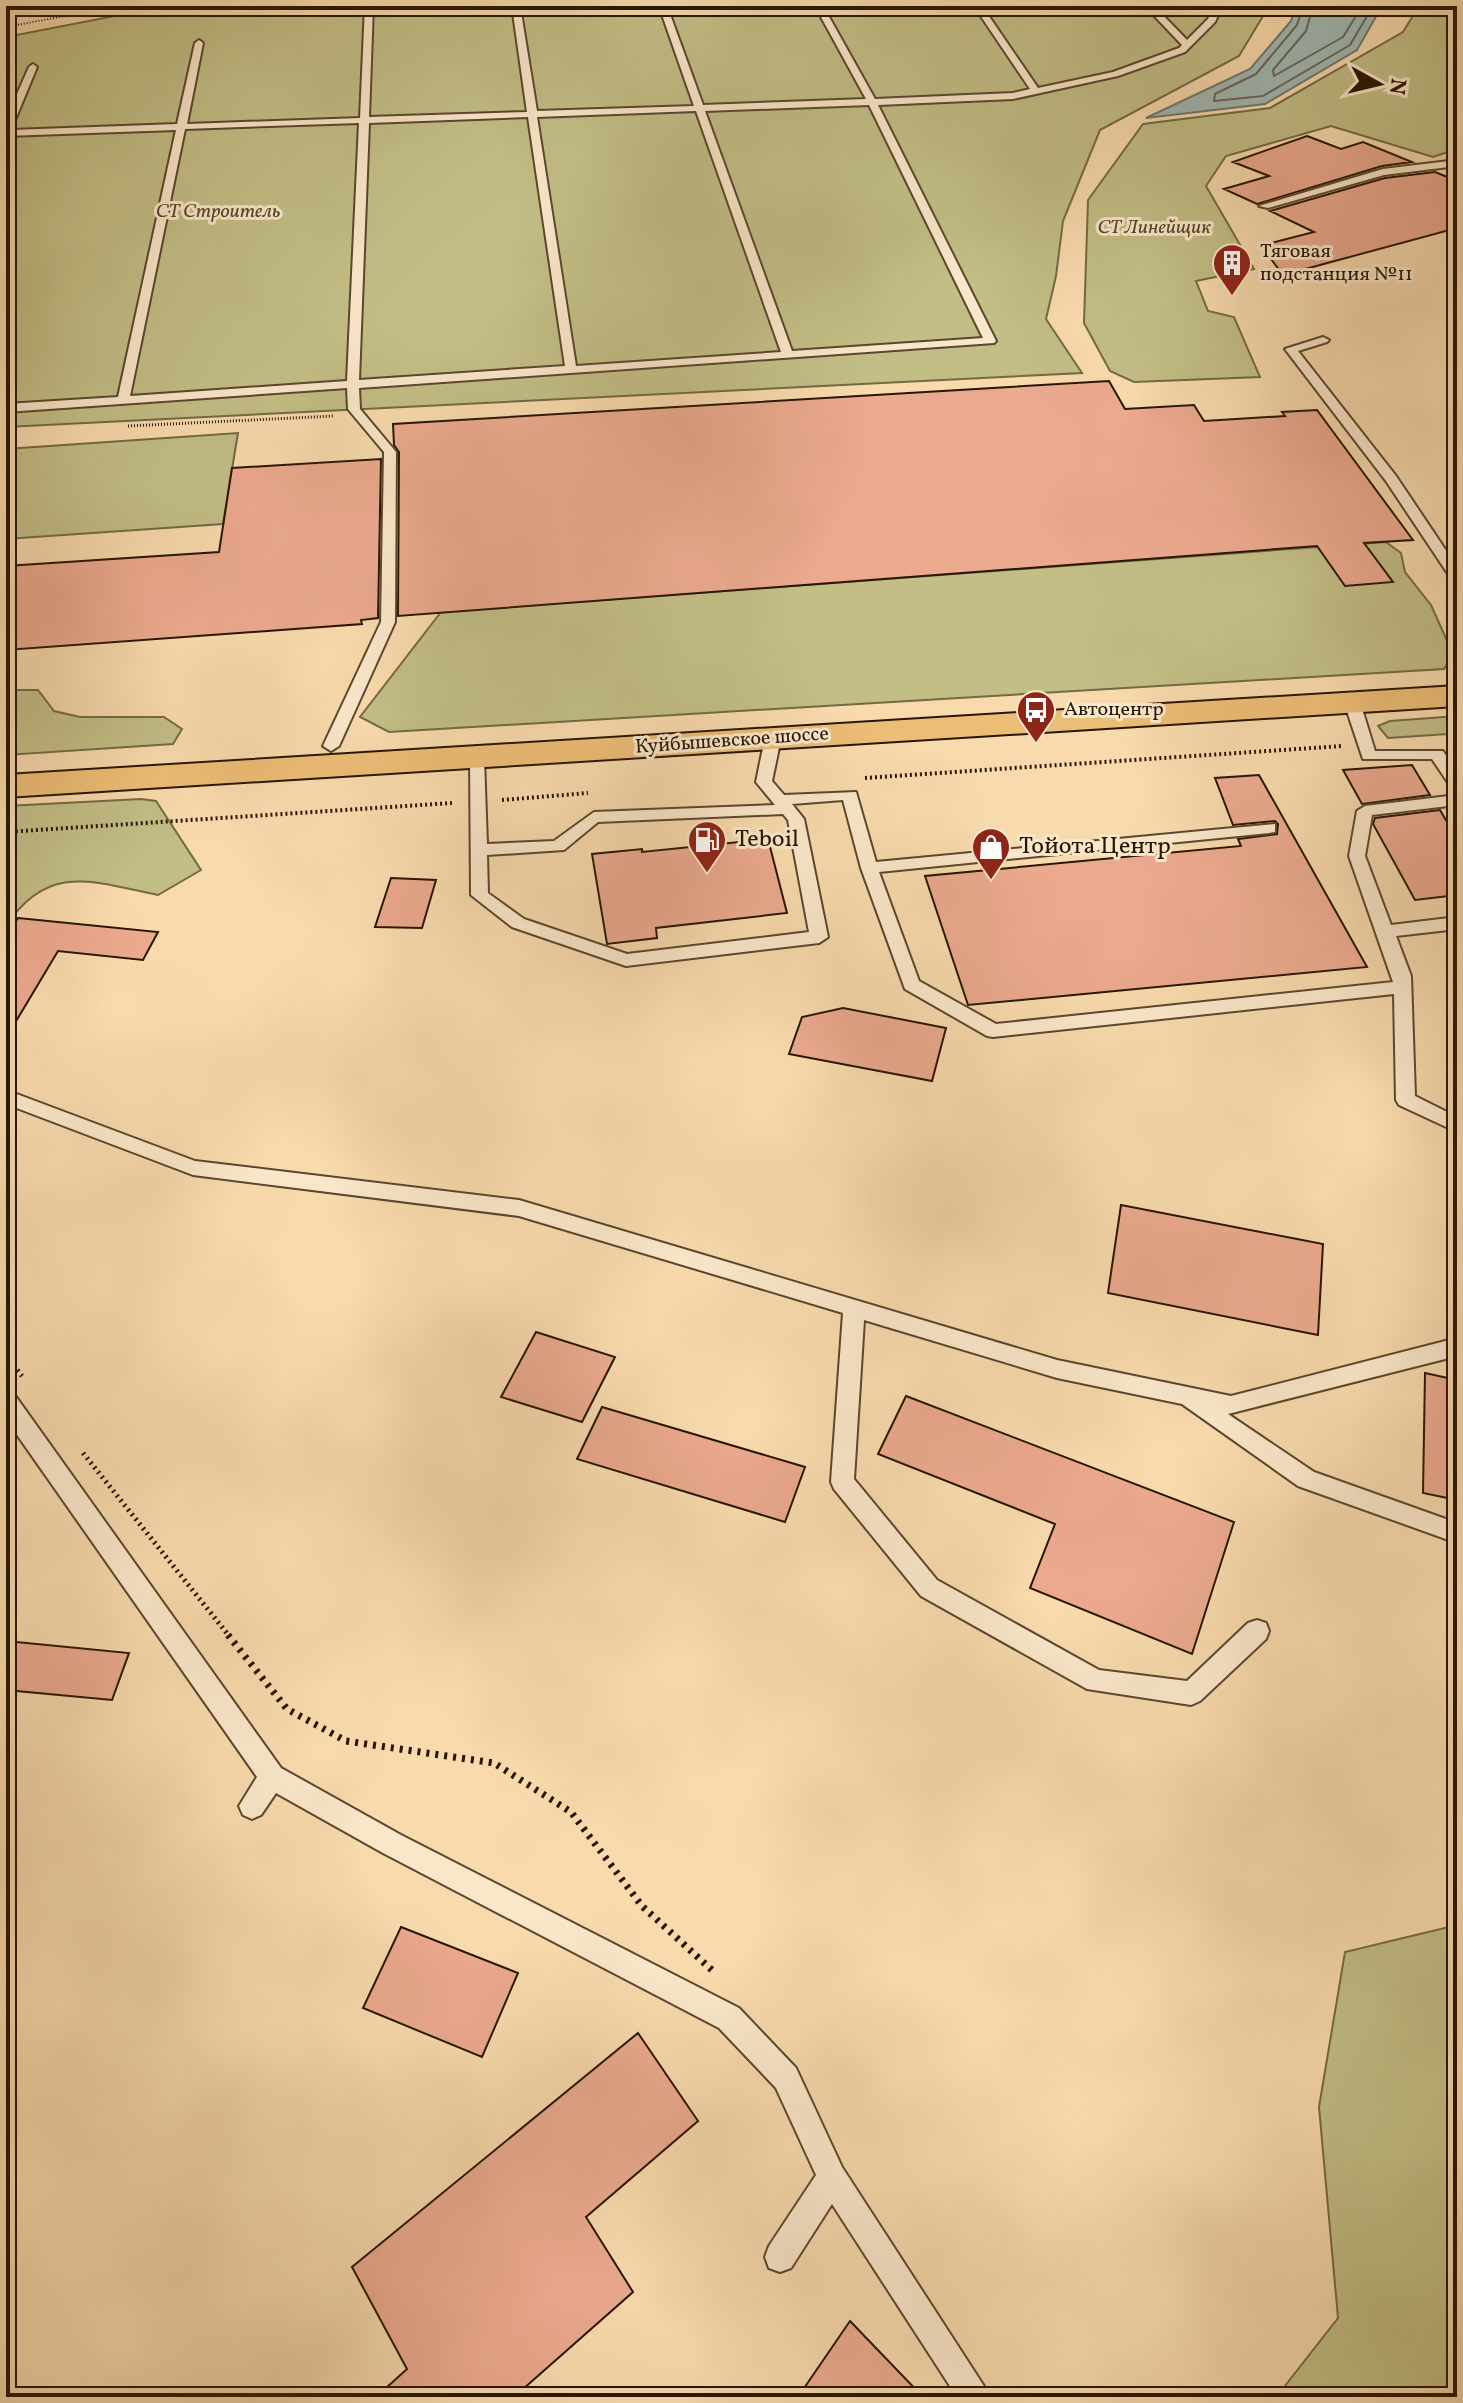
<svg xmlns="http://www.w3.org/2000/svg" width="1463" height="2403" viewBox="0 0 1463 2403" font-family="Vollkorn,serif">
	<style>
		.green { fill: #c2be86; stroke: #746a44; stroke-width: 2 }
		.water { fill: #a0b8b4; stroke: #70776d; stroke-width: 2 }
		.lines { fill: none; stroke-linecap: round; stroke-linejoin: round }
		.shore { stroke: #64675c; stroke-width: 2 }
		.building { fill: #eba98f; stroke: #271603; stroke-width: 2 }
		.service-casing { stroke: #5b472e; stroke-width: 4 }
		.primary-casing { stroke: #271603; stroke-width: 4 }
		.path-far4 { stroke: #271603; stroke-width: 2; stroke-dasharray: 1 2; stroke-linecap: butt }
		.path-far3 { stroke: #271603; stroke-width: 3; stroke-dasharray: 1 2; stroke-linecap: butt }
		.path-far2 { stroke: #271603; stroke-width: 4; stroke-dasharray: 2 3; stroke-linecap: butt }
		.path-far1 { stroke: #271603; stroke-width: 5; stroke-dasharray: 2 4; stroke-linecap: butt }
		.path { stroke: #271603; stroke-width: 7; stroke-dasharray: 3 6; stroke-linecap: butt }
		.service { fill: #fae7ca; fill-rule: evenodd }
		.primary { fill: #ecbd76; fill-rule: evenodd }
		.labels { text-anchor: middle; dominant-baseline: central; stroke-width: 6; stroke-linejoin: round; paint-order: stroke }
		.far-park-label { font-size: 20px; font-style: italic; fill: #56482a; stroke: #fae7ca }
		.far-poi-label { font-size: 20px; fill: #271603; stroke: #fae7ca; text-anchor: start }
		.far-street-label { font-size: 20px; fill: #271603; stroke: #fae7ca }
		.poi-label { font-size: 24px; fill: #271603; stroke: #fae7ca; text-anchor: start }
	</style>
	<rect width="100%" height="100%" fill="#f8daad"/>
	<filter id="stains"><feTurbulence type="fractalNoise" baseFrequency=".0025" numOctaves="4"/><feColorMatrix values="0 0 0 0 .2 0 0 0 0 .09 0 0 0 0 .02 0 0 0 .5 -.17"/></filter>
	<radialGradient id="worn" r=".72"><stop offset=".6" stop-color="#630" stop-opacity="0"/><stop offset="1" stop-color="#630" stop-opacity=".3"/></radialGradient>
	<!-- green -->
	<path class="green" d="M166 6H1269L1239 56 1100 130 1063 221 1056 276 1046 319 1082 373 6 427V37Z
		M1419 6H1457V149L1433 157 1331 126 1226 156 1206 186 1254 269 1196 281 1208 311 1234 317 1260 377 1134 382 1110 371 1084 323 1088 200 1143 124 1270 108 1403 32Z
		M238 433 223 524 6 539V449Z
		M1386 542 1401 553 1405 572 1431 605 1453 654 1444 669 389 732 360 717 441 612Z
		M6 690H38L54 711 80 717H164L182 729 173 744 6 755Z
		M1457 716V746L1448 734 1388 738 1378 726 1390 721Z
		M141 799 156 801 201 870 158 895C94 882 48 862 6 926V806Z
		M1457 1925V2397H1281V2391L1338 2318 1319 2107 1345 1952Z"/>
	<!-- water -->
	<path class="water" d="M1296 6H1382L1357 50 1265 104 1146 118 1250 69 1291 21Z"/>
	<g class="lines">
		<!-- shore -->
		<path class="shore" d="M1303 6 1297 25 1256 74 1215 94 1214 101 1263 96 1350 45 1373 6
			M1313 6 1306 31 1273 70 1274 76 1343 37 1362 6"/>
	</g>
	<!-- building -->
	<path class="building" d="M1307 136 1341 149 1363 142 1412 162 1382 166 1257 204 1224 189 1269 176 1233 162Z
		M1435 172 1457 181V228L1283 275 1271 259V243L1314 232 1270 211 1385 178Z
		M1109 381 1125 409 1194 405 1204 421 1285 416 1282 412 1317 410 1413 540 1364 543 1393 582 1345 586 1317 546 398 616 399 452 394 445 393 424Z
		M381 459 378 618 361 620 362 624 6 650V566L219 552 232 468Z
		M1412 765 1430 795 1362 804 1343 770Z
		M1259 775 1367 967 968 1005 925 876 1241 846 1238 839 1277 834 1278 824 1275 821 1233 825 1215 778Z
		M1440 810 1457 839V895L1415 900 1373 824 1375 818Z
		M768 839 787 913 656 928 657 938 607 944 592 854 642 849V852Z
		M391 878 436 880 422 928 375 927Z
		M18 918 158 932 143 960 58 951 6 1038V937Z
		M843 1008 946 1028 932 1081 789 1054 802 1017Z
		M1121 1205 1323 1244 1318 1335 1108 1293Z
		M536 1332 615 1357 582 1422 501 1397Z
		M1425 1373 1457 1380V1500L1423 1493Z
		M906 1396 1234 1522 1192 1654 1030 1588 1055 1524 878 1454Z
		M602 1407 805 1467 785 1522 577 1459Z
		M6 1641 129 1653 112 1700 6 1690Z
		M401 1927 518 1973 482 2057 363 2008Z
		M638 2033 698 2121 586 2217 633 2292 514 2397H376L407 2369 352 2267Z
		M850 2321 923 2397H798Z"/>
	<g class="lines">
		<!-- service casing -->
		<g class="service-casing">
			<path id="service" d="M365 6H373L369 117 527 112 512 6H520L537 111 694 106 659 6H667L703 105 866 99 815 6H823L875 99 1013 93 1030 89 974 6H982L1038 88 1113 72 1179 48 1182 45 1145 6H1154L1187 40 1208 19 1214 6H1222L1215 22 1185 52 1118 76 1013 99 878 105 996 341 994 343 359 388 360 409 396 452 395 622 339 746 331 751 323 746 381 622 384 452 348 409 347 388 6 412V404L118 397 176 130 6 136V119L29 67 33 64 37 67 11 130 177 124 195 43 199 40 203 43 187 124 360 118ZM869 105 983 338 792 351 705 111ZM696 111 781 352 576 366 537 117ZM528 117 565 366 359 380 369 123ZM359 123 347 381 130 396 185 129Z
				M1457 160V166L1384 175 1268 208 1259 206 1383 169Z
				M1323 337 1329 340 1327 342 1298 351 1396 476 1457 567V581L1452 580 1386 481 1285 349Z
				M1352 697 1360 702 1375 751H1443L1457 772V789L1451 787 1432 759H1363L1344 702Z
				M773 733 781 738 772 781 784 795 856 792 876 862 1275 824V832L1269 833 879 872 919 981 996 1024 1393 982 1349 856 1357 811 1365 806 1457 795V805L1372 815 1365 856 1391 925 1457 917V929L1396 936 1411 976 1415 1096 1457 1117V1132L1399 1105 1396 1100 1394 994 993 1037 987 1036 905 989 861 868 843 800 792 804 804 819 828 937 819 943 626 966 512 927 471 895 470 755 476 753 484 758 487 844 554 841 594 812 775 805 756 782 765 738ZM783 814 788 820 809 932 627 954 524 919 488 893 487 855 564 850 598 822Z
				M6 1090 195 1161 519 1200 1057 1360 1231 1396 1457 1338V1356L1228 1414 1314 1472 1457 1523V1543L1298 1486 1182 1404 1057 1378 864 1320 854 1479 937 1580 1099 1670 1187 1681 1248 1623 1257 1620 1266 1623 1269 1631 1266 1639 1200 1701 1191 1705 1087 1689 921 1596 834 1489 831 1482 843 1313 519 1216 193 1175 6 1104Z
				M6 1392 14 1394 281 1768 401 1835 739 2008 796 2068 842 2167 991 2397H957L832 2204 791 2268 780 2272 769 2268 765 2257 769 2246 816 2175 776 2088 719 2028 383 1853 276 1793 261 1815 252 1819 243 1815 239 1806 257 1777 6 1419Z"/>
		</g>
		<!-- primary casing -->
		<g class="primary-casing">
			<path id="primary" d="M1457 686V706L6 797V775Z"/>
		</g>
		<!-- path-far4 -->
		<path class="path-far4" d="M6 27 118 6"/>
		<!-- path-far3 -->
		<path class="path-far3" d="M128 426 334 416"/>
		<!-- path-far2 -->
		<path class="path-far2" d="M865 778 1342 746
			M502 800 588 793
			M6 832 452 803"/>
		<!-- path-far1 -->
		<path class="path-far1" d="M6 1356 22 1376
			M83 1453 230 1637"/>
		<!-- path -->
		<path class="path" d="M228 1635 287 1709 346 1741 494 1763 571 1812 642 1906 714 1972"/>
		<!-- service -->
		<use href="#service" class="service"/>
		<!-- primary -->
		<use href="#primary" class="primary"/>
	</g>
	<!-- icons -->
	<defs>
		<g id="building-pin" transform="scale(2)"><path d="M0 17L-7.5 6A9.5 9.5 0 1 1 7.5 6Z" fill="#8f2418" stroke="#fae7ca"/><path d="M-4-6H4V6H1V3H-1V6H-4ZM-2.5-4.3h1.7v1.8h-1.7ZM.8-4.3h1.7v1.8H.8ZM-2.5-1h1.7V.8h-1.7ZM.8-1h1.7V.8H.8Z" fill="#fff"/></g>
		<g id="bus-pin" transform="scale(2)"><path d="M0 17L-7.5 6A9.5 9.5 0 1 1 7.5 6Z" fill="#8f2418" stroke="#fae7ca"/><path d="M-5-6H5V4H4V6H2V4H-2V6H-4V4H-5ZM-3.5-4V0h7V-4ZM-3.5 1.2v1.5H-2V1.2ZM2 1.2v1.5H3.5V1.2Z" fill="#fff"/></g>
		<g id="fuel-pin" transform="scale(2)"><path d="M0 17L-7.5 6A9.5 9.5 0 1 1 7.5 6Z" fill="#8f2418" stroke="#fae7ca"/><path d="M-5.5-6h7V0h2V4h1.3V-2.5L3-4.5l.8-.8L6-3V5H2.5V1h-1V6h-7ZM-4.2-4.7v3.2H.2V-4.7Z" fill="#fff"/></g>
		<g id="shop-pin" transform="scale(2)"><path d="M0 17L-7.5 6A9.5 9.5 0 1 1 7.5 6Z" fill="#8f2418" stroke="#fae7ca"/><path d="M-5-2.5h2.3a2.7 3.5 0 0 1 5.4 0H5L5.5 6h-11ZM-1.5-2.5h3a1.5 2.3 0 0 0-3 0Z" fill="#fff"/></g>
	</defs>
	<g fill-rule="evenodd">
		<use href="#building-pin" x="1232" y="263"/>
		<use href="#bus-pin" x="1036" y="710"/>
		<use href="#fuel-pin" x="707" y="840"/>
		<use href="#shop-pin" x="991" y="847"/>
	</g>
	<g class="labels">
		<!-- far-park labels -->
		<g class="far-park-label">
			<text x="218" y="212">СТ Строитель</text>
			<text x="1154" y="228">СТ Линейщик</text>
		</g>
		<!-- far-poi labels -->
		<g class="far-poi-label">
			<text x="1260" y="252">Тяговая<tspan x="1260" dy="23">подстанция №11</tspan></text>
			<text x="1064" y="710">Автоцентр</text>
		</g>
		<!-- far-street labels -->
		<g class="far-street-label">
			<text transform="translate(732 741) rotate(-4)">Куйбышевское шоссе</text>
		</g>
		<!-- poi labels -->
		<g class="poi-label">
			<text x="735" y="840">Teboil</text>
			<text x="1019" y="847">Тойота Центр</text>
		</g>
	</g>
	<!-- margin -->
	<rect width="1463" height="2403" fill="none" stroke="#f8daad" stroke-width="32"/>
	<rect x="8" y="8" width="1447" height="2387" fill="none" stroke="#271603" stroke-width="4"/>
	<rect x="16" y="16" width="1431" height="2371" fill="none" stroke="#271603" stroke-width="2"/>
	<!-- north arrow -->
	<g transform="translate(1379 84) rotate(98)" stroke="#fae7ca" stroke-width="6" paint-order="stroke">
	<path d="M0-6L14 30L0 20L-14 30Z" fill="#271603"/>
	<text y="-12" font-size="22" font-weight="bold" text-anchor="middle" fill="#271603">N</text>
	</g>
	<rect width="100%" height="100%" filter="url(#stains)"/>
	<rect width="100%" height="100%" fill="url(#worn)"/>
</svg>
